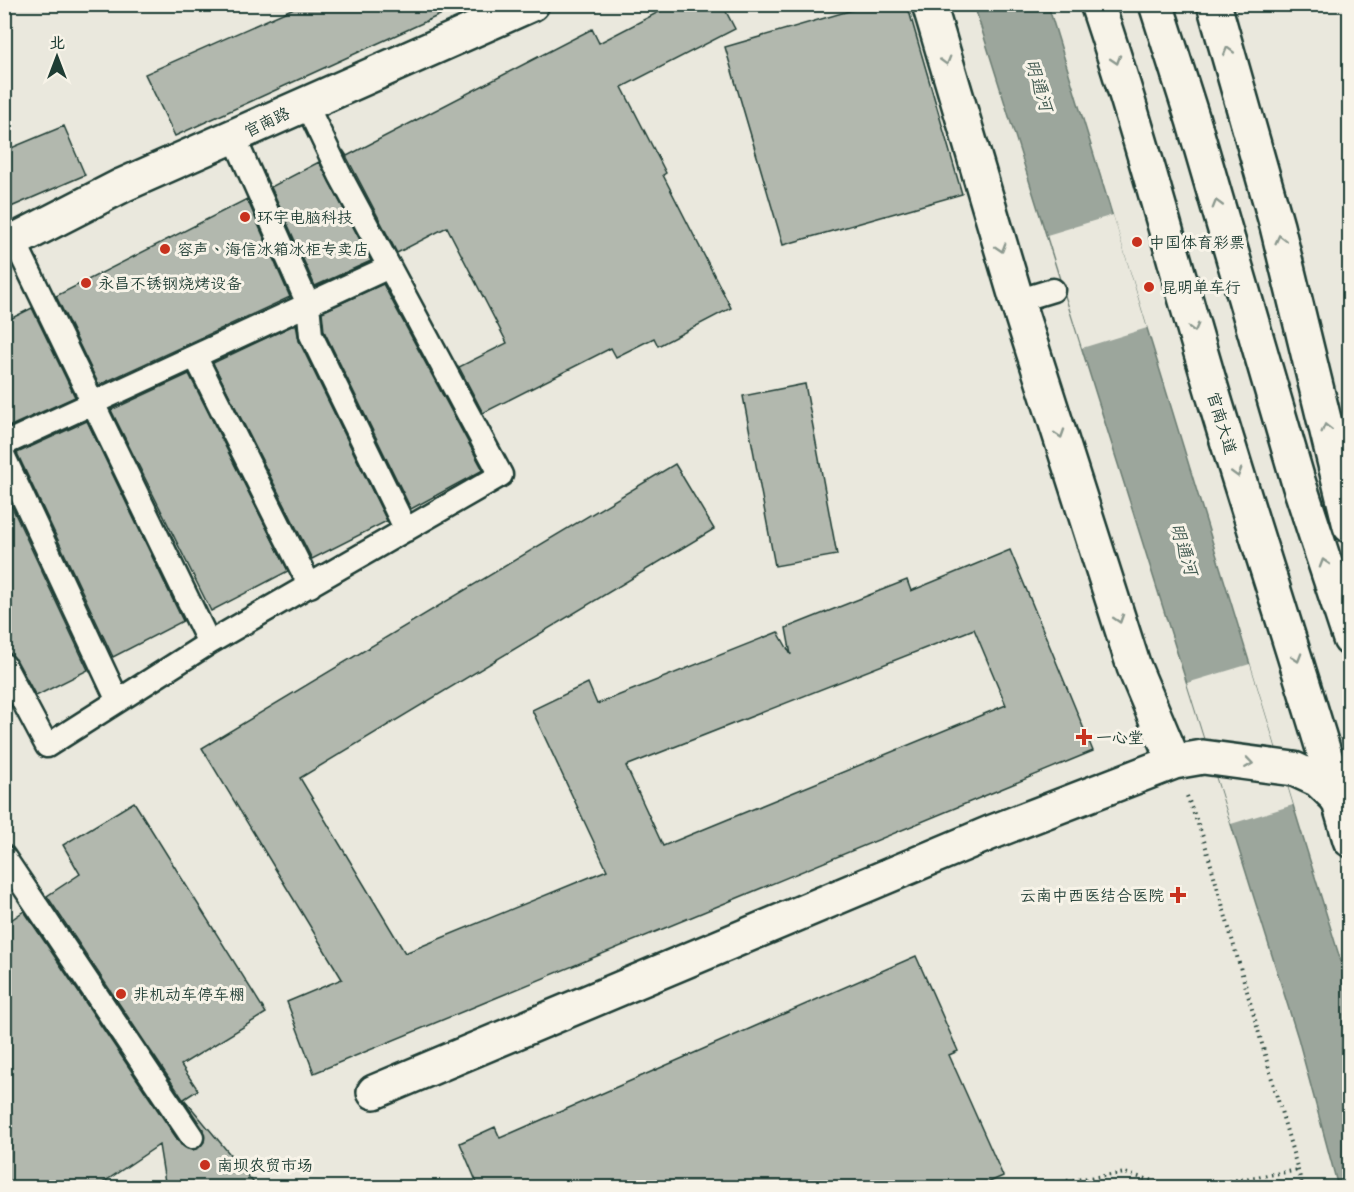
<svg xmlns="http://www.w3.org/2000/svg" width="1354" height="1192" viewBox="0 0 1354 1192" font-family="'Shantell Sans','LXGW WenKai TC',sans-serif">
	<style>
		.water { fill: #9ca69c; stroke: #6a7c72; stroke-width: 1.5 }
		.pier { fill: #eae8dd }
		.building { fill: #b2b8ae; stroke: #1f3d34; stroke-width: 1.5; fill-rule: evenodd }
		.lines { fill: none; stroke-linecap: round; stroke-linejoin: round }
		.service-casing { stroke: #1f3d34; stroke-width: 27 }
		.minor-casing { stroke: #1f3d34; stroke-width: 38 }
		.tertiary-casing { stroke: #1f3d34; stroke-width: 38 }
		.secondary-casing { stroke: #1f3d34; stroke-width: 38 }
		.path { stroke: #1f3d34; stroke-width: 4; stroke-dasharray: 1.5 4.5; stroke-linecap: butt }
		.service { stroke: #f7f3e8; stroke-width: 22 }
		.minor { stroke: #f7f3e8; stroke-width: 33 }
		.tertiary { stroke: #f7f3e8; stroke-width: 33 }
		.secondary { stroke: #f7f3e8; stroke-width: 33 }
		.oneway { stroke: #8b988e }
		.poi-dot { fill: #c8321e; stroke: #f7f3e8; stroke-width: 2 }
		.labels { text-anchor: middle; dominant-baseline: central; stroke-width: 6; stroke-linejoin: round; paint-order: stroke }
		.street-label { font-size: 16px; fill: #1f3d34; stroke: #f7f3e8 }
		.poi-label { font-size: 16px; fill: #1f3d34; stroke: #f7f3e8; text-anchor: start }
		.water-label { font-size: 18px; font-style: italic; fill: #445c53; stroke: #f7f3e8 }
	</style>
	<rect width="100%" height="100%" fill="#eae8dd"/>
	<filter id="ink" filterUnits="userSpaceOnUse"><feTurbulence type="fractalNoise" baseFrequency=".0167" numOctaves="2"/><feDisplacementMap in="SourceGraphic" scale="12" xChannelSelector="R" yChannelSelector="G"/><feConvolveMatrix kernelMatrix="1 2 1 2 8 2 1 2 1" color-interpolation-filters="sRGB"/></filter>
	<g filter="url(#ink)">
		<!-- water -->
		<path class="water" d="M974 5H1048L1349 988V1187H1338L1298 1038Z"/>
		<!-- pier -->
		<path class="pier" d="M1113 215 1147 328 1082 348 1047 235Z
			M1250 664 1293 805 1231 824 1187 683Z"/>
		<!-- building -->
		<path class="building" d="M303 4H464L175 136 145 74Z
			M674 4H722L735 29 622 87 666 173 663 175 731 308 658 346 654 338 616 357 611 348 483 413 459 367 507 343 447 227 397 253 343 150 347 156 592 29 599 43Z
			M873 4H907L962 194 783 245 725 47Z
			M64 126 85 175 4 210V151Z
			M319 162 371 261 315 286 271 187Z
			M247 199 290 297 99 385 56 296Z
			M383 284 483 470 411 509 324 331 322 312Z
			M32 308 75 397 4 429V322Z
			M296 324 299 341 387 521 312 559 213 363Z
			M189 374 288 571 211 611 111 410Z
			M805 384 837 555 775 566 743 396Z
			M87 421 183 621 113 657 17 453Z
			M675 464 714 529 300 778 405 953 607 870 532 710 588 683 597 704 778 632 791 655 786 628 907 580 911 591 1010 550 1093 751 314 1073 287 1002 342 979 202 748ZM974 629 1006 705 663 846 626 766Z
			M4 490 88 670 36 696 16 659 4 652Z
			M134 802 266 1013 181 1065 198 1090 184 1099 258 1188H166L159 1145 95 1188H4V925L24 911 181 1145 193 1150 204 1142 203 1129 47 896 80 874 63 845Z
			M916 956 958 1051 949 1055 1003 1176 976 1188H479L460 1143 495 1127 500 1138Z"/>
		<g class="lines">
			<!-- service casing -->
			<g class="service-casing">
				<path id="service" d="M234 137 308 304 311 335 406 530
					M15 242 209 643
					M1017 301 1053 290
					M195 356 310 586
					M4 444 389 267
					M4 457 118 701
					M4 665 47 746 209 643 501 475 340 175 306 104
					M4 857 192 1137"/>
			</g>
			<!-- minor casing -->
			<g class="minor-casing">
				<path id="minor" d="M929 4 1017 301 1134 667 1174 762 1203 757 1294 769 1318 780 1338 799
					M4 246 123 185 532 4
					M374 1092 990 833 1174 762"/>
			</g>
			<!-- tertiary casing -->
			<g class="tertiary-casing">
				<path id="tertiary" d="M1214 4 1277 226 1350 526"/>
			</g>
			<!-- secondary casing -->
			<g class="secondary-casing">
				<path id="secondary" d="M1097 4C1143 140 1178 278 1219 414 1262 556 1309 697 1350 840
					M1156 4 1193 120 1299 484 1350 639"/>
			</g>
			<!-- path -->
			<path class="path" d="M1187 796 1203 837 1303 1188
				M1067 1181 1125 1173 1177 1188
				M1188 1188 1299 1170"/>
			<!-- service -->
			<use href="#service" class="service"/>
			<!-- minor -->
			<use href="#minor" class="minor"/>
			<!-- tertiary -->
			<use href="#tertiary" class="tertiary"/>
			<!-- secondary -->
			<use href="#secondary" class="secondary"/>
		</g>
		<!-- one-way arrows -->
		<defs><path id="oneway-chevron" d="M-2-3.5L2.5 0L-2 3.5" fill="none" stroke-width="1.6" stroke-linecap="round" stroke-linejoin="round" transform="scale(1.5)"/></defs>
		<g class="oneway">
			<use href="#oneway-chevron" transform="translate(1228 51) rotate(-106)"/>
			<use href="#oneway-chevron" transform="translate(1116 60) rotate(72)"/>
			<use href="#oneway-chevron" transform="translate(946 61) rotate(74)"/>
			<use href="#oneway-chevron" transform="translate(1217 204) rotate(-106)"/>
			<use href="#oneway-chevron" transform="translate(1280 239) rotate(-104)"/>
			<use href="#oneway-chevron" transform="translate(1001 248) rotate(73)"/>
			<use href="#oneway-chevron" transform="translate(1194 328) rotate(75)"/>
			<use href="#oneway-chevron" transform="translate(1326 428) rotate(-104)"/>
			<use href="#oneway-chevron" transform="translate(1060 434) rotate(72)"/>
			<use href="#oneway-chevron" transform="translate(1237 473) rotate(74)"/>
			<use href="#oneway-chevron" transform="translate(1324 563) rotate(-107)"/>
			<use href="#oneway-chevron" transform="translate(1119 619) rotate(72)"/>
			<use href="#oneway-chevron" transform="translate(1297 658) rotate(73)"/>
			<use href="#oneway-chevron" transform="translate(1249 763) rotate(8)"/>
		</g>
	</g>
	<!-- markers -->
	<g class="poi-dot">
		<circle cx="245" cy="217" r="6"/>
		<circle cx="1137" cy="242" r="6"/>
		<circle cx="165" cy="249" r="6"/>
		<circle cx="86" cy="283" r="6"/>
		<circle cx="1149" cy="287" r="6"/>
		<path d="M1081 728h6v6h6v6h-6v6h-6v-6h-6v-6h6z"/>
		<path d="M1175 886h6v6h6v6h-6v6h-6v-6h-6v-6h6z"/>
		<circle cx="121" cy="994" r="6"/>
		<circle cx="205" cy="1165" r="6"/>
	</g>
	<g class="labels">
		<!-- street labels -->
		<g class="street-label">
			<text transform="translate(267 122) rotate(-25)">官南路</text>
			<text transform="translate(1222 423) rotate(73)">官南大道</text>
		</g>
		<!-- poi labels -->
		<g class="poi-label">
			<text x="257" y="217">环宇电脑科技</text>
			<text x="1149" y="242">中国体育彩票</text>
			<text x="177" y="249">容声、海信冰箱冰柜专卖店</text>
			<text x="98" y="283">永昌不锈钢烧烤设备</text>
			<text x="1161" y="287">昆明单车行</text>
			<text x="1096" y="737">一心堂</text>
			<text x="1164" y="895" text-anchor="end">云南中西医结合医院</text>
			<text x="133" y="994">非机动车停车棚</text>
			<text x="217" y="1165">南坝农贸市场</text>
		</g>
		<!-- water labels -->
		<g class="water-label">
			<text transform="translate(1039 85) rotate(73)">明通河</text>
			<text transform="translate(1184 549) rotate(73)">明通河</text>
		</g>
	</g>
	<!-- margin -->
	<rect width="1354" height="1192" fill="none" stroke="#f7f3e8" stroke-width="24"/>
	<rect x="12" y="12" width="1330" height="1168" fill="none" stroke="#1f3d34" stroke-width="2" filter="url(#ink)"/>
	<!-- north arrow -->
	<g transform="translate(57 57)" stroke="#f7f3e8" stroke-width="4.5" paint-order="stroke">
	<path d="M0-4.5L10 22L0 15L-10 22Z" fill="#1f3d34"/>
	<text y="-9" font-size="16" font-weight="bold" text-anchor="middle" fill="#1f3d34">北</text>
	</g>
</svg>
